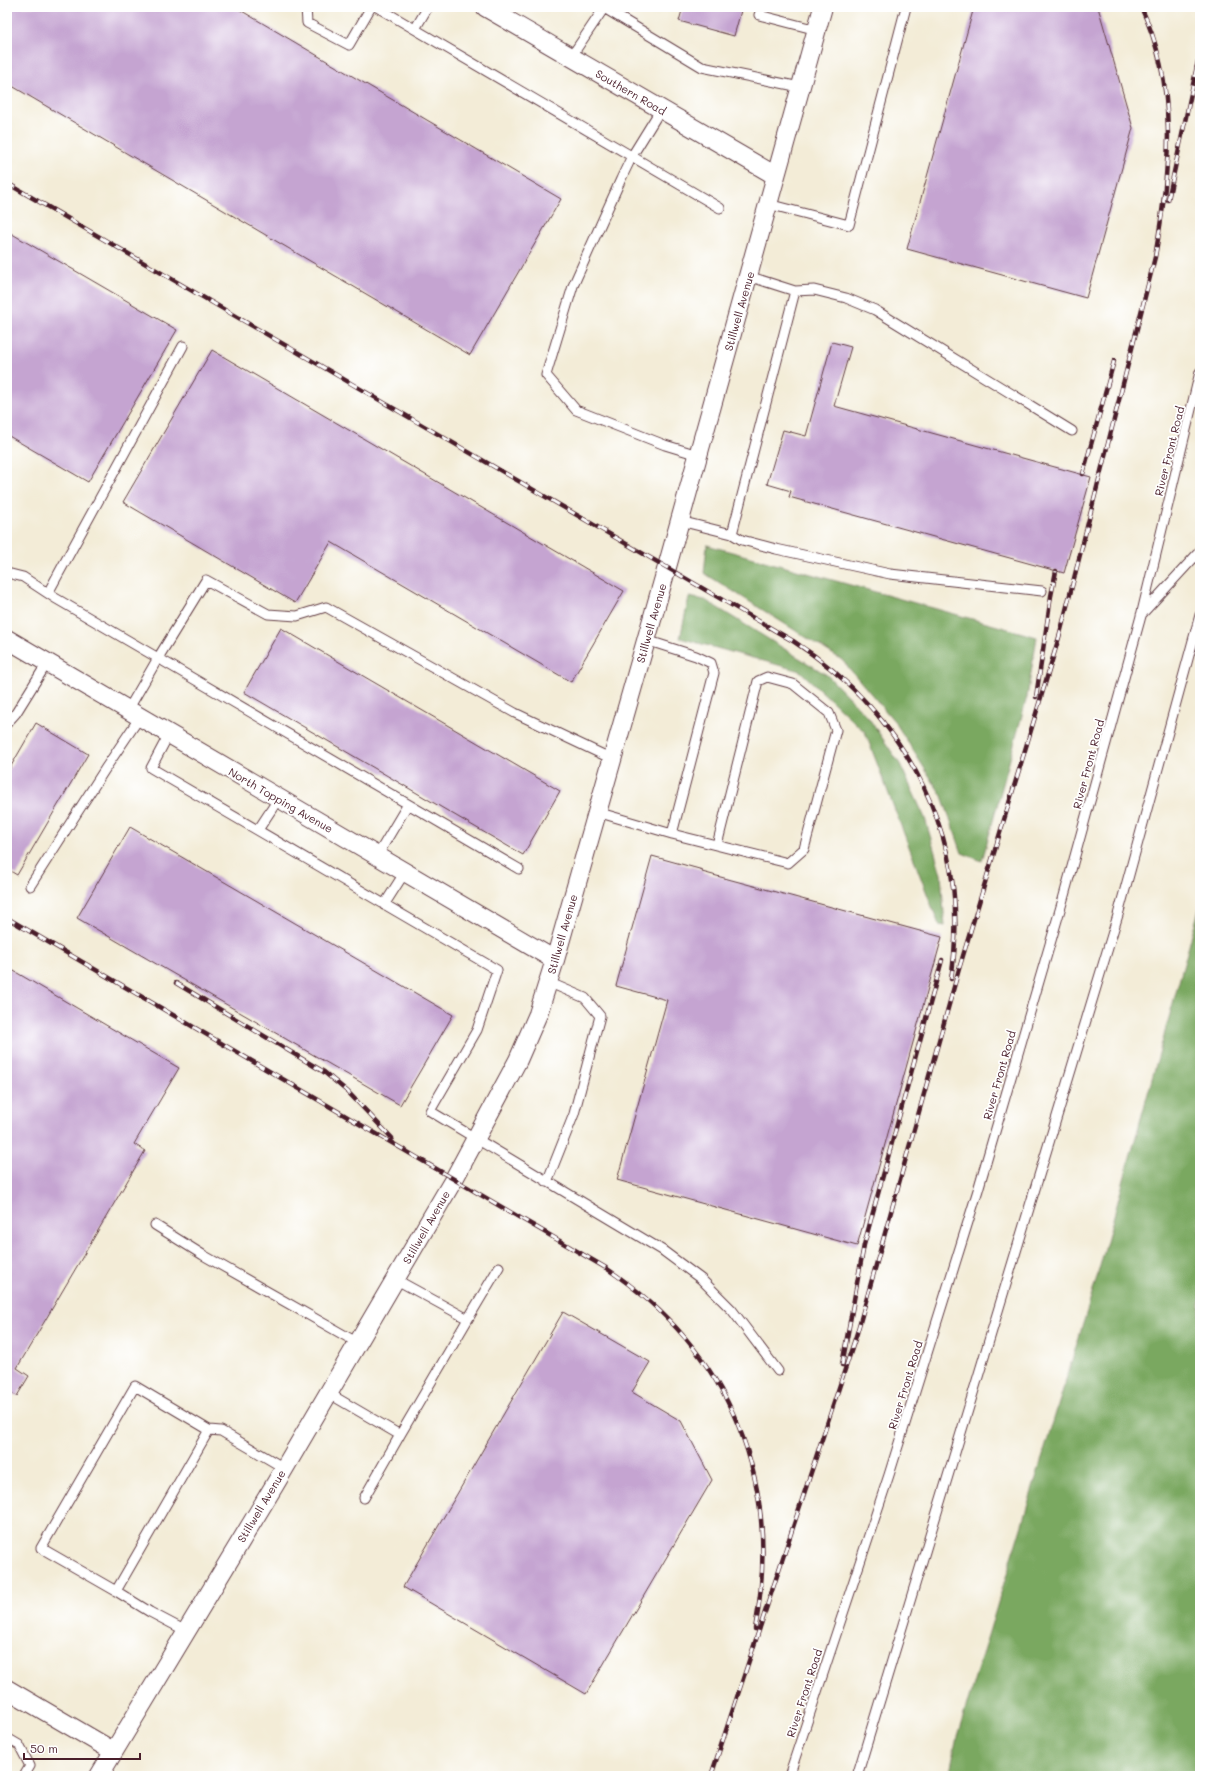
<svg xmlns="http://www.w3.org/2000/svg" width="1207" height="1783" viewBox="0 0 1207 1783" font-family="Mali,sans-serif">
	<style>
		.forest { fill: #7aa861; stroke: #626446 }
		.building { fill: #c5a4d1 }
		.lines { fill: none; stroke-linecap: round; stroke-linejoin: round }
		.lane-casing { stroke: #633e45; stroke-width: 11 }
		.street-casing { stroke: #633e45; stroke-width: 20 }
		.lane { stroke: #fff; stroke-width: 9 }
		.street { stroke: #fff; stroke-width: 18 }
		.rail-casing { stroke: #4a1f2b; stroke-width: 4.5 }
		.rail { stroke: #fff; stroke-width: 3; stroke-dasharray: 9; stroke-linecap: butt }
		.labels { text-anchor: middle; dominant-baseline: central; stroke-width: 3.5; stroke-linejoin: round; paint-order: stroke }
		.street-label { font-size: 11px; fill: #4a1f2b; stroke: #fff }
	</style>
	<rect width="100%" height="100%" fill="#fff"/>
	<filter id="ink" filterUnits="userSpaceOnUse"><feTurbulence type="fractalNoise" baseFrequency=".025" numOctaves="2"/><feDisplacementMap in="SourceGraphic" scale="8" xChannelSelector="R" yChannelSelector="G"/><feConvolveMatrix kernelMatrix="1 2 1 2 8 2 1 2 1" color-interpolation-filters="sRGB"/></filter>
	<filter id="wash" filterUnits="userSpaceOnUse"><feTurbulence type="fractalNoise" baseFrequency=".012" numOctaves="4" result="noise"/><feDisplacementMap in="SourceGraphic" scale="16" xChannelSelector="R" yChannelSelector="G"/><feGaussianBlur stdDeviation="0.9" result="paint"/><feColorMatrix in="noise" values="0 0 0 0 0 0 0 0 0 0 0 0 0 0 0 0 0 1.4 0 .05"/><feComposite in="paint" operator="in"/></filter>
	<g filter="url(#wash)">
		<rect width="100%" height="100%" fill="#f3ecd7"/>
		<!-- forest -->
		<path class="forest" d="M707 545 1037 637 1027 697 982 861 962 853 942 796 895 722 842 660 704 573Z
			M689 597 705 600 827 675 868 717 900 764 925 818 941 874 945 926 939 925 865 732 800 671 680 638Z
			M1200 906V1776H949L957 1737 1093 1291Z"/>
		<g id="blocks">
			<!-- building -->
			<path class="building" d="M7 7H235L561 199 470 355 7 83Z
				M683 7H742L734 36 679 21Z
				M974 7H1098L1133 128 1086 298 907 249Z
				M7 231 177 330 88 482 7 435Z
				M832 342 851 347 834 406 1091 477 1064 573 789 497 791 491 767 484 783 430 806 436Z
				M212 350 624 591 571 682 331 542 295 603 123 502Z
				M281 628 560 791 523 855 244 692Z
				M36 723 88 754 17 875 7 869V773Z
				M130 827 453 1015 400 1105 77 918Z
				M652 856 703 870 702 872 942 937 857 1246 617 1180 667 1000 616 986Z
				M7 967 179 1068 134 1144 145 1151 17 1368 29 1376 17 1396 7 1391Z
				M563 1312 650 1362 632 1392 681 1421 712 1480 586 1694 403 1587Z"/>
		</g>
	</g>
	<g filter="url(#ink)">
		<use href="#blocks" fill-opacity="0" stroke="#633e45" stroke-width="1"/>
		<g class="lines">
			<!-- lane casing -->
			<g class="lane-casing">
				<path id="lane" d="M306 7 307 23 349 45 371 7
					M377 7 720 208
					M762 7 759 15 817 30
					M415 29 428 7
					M571 57 604 8 702 67 800 87
					M661 109 632 156 621 179 573 286 546 375 576 410 665 445 698 455
					M768 204 849 225 906 7
					M795 291 814 290 846 298 875 310 1072 431
					M680 521 732 534 795 291 748 276
					M732 534 742 540 776 549 890 574 1042 591
					M7 573 23 577 55 598 158 658 206 580 268 614 297 616 326 607 515 713 612 759
					M48 593 183 346
					M1141 615 1200 551
					M128 710 158 658 519 869
					M7 723 16 713 47 663
					M169 734 151 768 497 970 477 1030 430 1111 662 1250 701 1279 732 1310 778 1371
					M597 812 672 834 714 673 711 663 696 656 646 640
					M258 830 279 798
					M672 834 788 863 804 849 836 730 829 713 793 684 767 677 758 681 717 845
					M377 856 408 804
					M30 886 107 766 140 717
					M384 905 405 872
					M547 1182 574 1114 600 1016 585 998 548 982
					M155 1225 203 1255 358 1343
					M468 1319 499 1267
					M328 1393 400 1435 468 1319 395 1279
					M364 1498 400 1435
					M116 1591 41 1548 135 1386 209 1430
					M186 1631 150 1612 116 1591 209 1430 221 1431 284 1468
					M7 1738 19 1745 30 1766 24 1776
					M789 1776 889 1475 978 1190 1062 903 1141 616 1200 372
					M857 1776 1118 915 1200 615"/>
			</g>
			<!-- street casing -->
			<g class="street-casing">
				<path id="street" d="M485 7 776 176
					M7 639 555 960
					M7 1689 113 1751
					M99 1776 274 1486 454 1179 518 1060 538 1014 555 960 667 567 823 7"/>
			</g>
			<!-- lane -->
			<use href="#lane" class="lane"/>
			<!-- street -->
			<use href="#street" class="street"/>
			<!-- rail casing -->
			<g class="rail-casing">
				<path id="rail" d="M7 183 793 641C908 715 973 842 951 979
					M1168 200 1200 52
					M1083 474 1114 361
					M1036 697 1051 596 1056 571
					M7 918 606 1268C731 1352 783 1481 755 1629
					M176 983 324 1072 348 1092 392 1138
					M842 1365 864 1245 942 960
					M711 1776 857 1333 959 969 1060 634 1155 257C1170 172 1179 87 1141 7"/>
			</g>
			<!-- rail -->
			<use href="#rail" class="rail"/>
		</g>
	</g>
	<g class="labels">
		<!-- street labels -->
		<g class="street-label">
			<text transform="translate(631 92) rotate(30)">Southern Road</text>
			<text transform="translate(739 311) rotate(-74)">Stillwell Avenue</text>
			<text transform="translate(1169 451) rotate(-76)">River Front Road</text>
			<text transform="translate(651 623) rotate(-74)">Stillwell Avenue</text>
			<text transform="translate(1088 764) rotate(-75)">River Front Road</text>
			<text transform="translate(281 800) rotate(30)">North Topping Avenue</text>
			<text transform="translate(562 934) rotate(-74)">Stillwell Avenue</text>
			<text transform="translate(999 1075) rotate(-74)">River Front Road</text>
			<text transform="translate(426 1227) rotate(-60)">Stillwell Avenue</text>
			<text transform="translate(905 1385) rotate(-73)">River Front Road</text>
			<text transform="translate(261 1506) rotate(-59)">Stillwell Avenue</text>
			<text transform="translate(804 1693) rotate(-72)">River Front Road</text>
		</g>
	</g>
	<!-- margin -->
	<rect width="1207" height="1783" fill="none" stroke="#fff" stroke-width="24"/>
	<!-- scale -->
	<path d="M24 1753v6h116v-6" fill="none" stroke="#4a1f2b" stroke-width="2"/>
	<text x="30" y="1753" font-size="12" fill="#4a1f2b" stroke="#ffffff" stroke-width="3" paint-order="stroke">50 m</text>
</svg>
